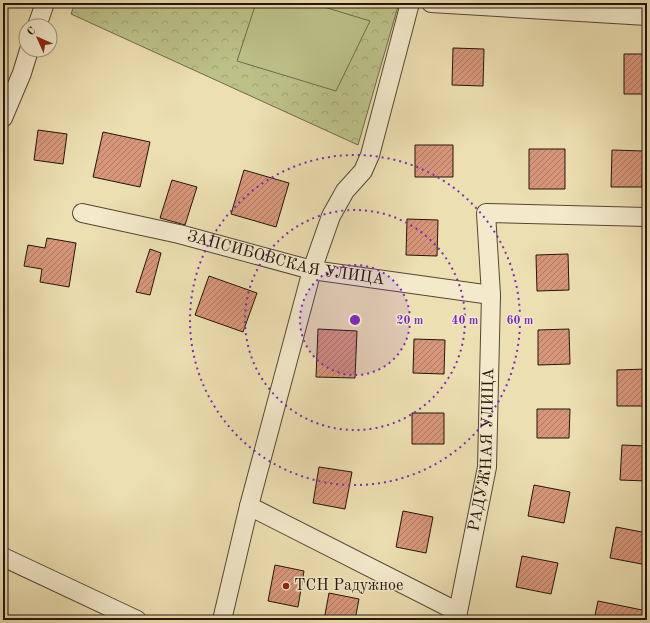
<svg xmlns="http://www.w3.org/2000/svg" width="650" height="623" viewBox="0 0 650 623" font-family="'Old Standard TT',serif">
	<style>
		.park { fill: url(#park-crowns); stroke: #706a4a }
		.pitch { fill: #bcc188; stroke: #706a4a }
		.building { fill: url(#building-hatch); stroke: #24140b }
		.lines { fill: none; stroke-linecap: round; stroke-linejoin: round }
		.street-casing { stroke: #564734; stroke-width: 20 }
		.street { stroke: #f3eacc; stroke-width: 18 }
		.ring { fill: none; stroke: #7b2cbf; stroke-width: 2; stroke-dasharray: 2 4 }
		.poi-dot { fill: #8f2418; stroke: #f3eacc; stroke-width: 1.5 }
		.labels { text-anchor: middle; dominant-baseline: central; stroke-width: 3; stroke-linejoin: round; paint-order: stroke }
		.street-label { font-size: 16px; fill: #24140b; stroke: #f3eacc }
		.poi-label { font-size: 16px; fill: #24140b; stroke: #f3eacc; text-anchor: start }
		.centre { fill: #7b2cbf; stroke: #f3eacc; stroke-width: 2 }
		.ring-label { font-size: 12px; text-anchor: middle; font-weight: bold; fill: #7b2cbf; stroke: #f3eacc; stroke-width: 3; stroke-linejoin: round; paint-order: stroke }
	</style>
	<defs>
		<pattern id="park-crowns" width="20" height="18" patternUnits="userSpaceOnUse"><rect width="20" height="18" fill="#bcc188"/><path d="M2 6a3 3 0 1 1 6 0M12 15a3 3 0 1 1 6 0" fill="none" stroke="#a1a574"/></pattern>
		<pattern id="building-hatch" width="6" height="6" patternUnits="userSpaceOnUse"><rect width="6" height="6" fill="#d7967a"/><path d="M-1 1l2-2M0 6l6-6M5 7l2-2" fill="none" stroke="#ae7962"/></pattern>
	</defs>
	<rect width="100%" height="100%" fill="#ecdfb1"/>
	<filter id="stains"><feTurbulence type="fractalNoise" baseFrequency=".005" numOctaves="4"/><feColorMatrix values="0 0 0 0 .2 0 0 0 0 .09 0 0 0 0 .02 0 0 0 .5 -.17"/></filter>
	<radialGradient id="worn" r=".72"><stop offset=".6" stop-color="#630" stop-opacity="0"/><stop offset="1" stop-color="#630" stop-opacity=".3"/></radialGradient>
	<!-- park -->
	<path class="park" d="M75 3H399L358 145 71 14Z"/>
	<!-- pitch -->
	<path class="pitch" d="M256 3H311L370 21 336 91 237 61Z"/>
	<!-- building -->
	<path class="building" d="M453 48 484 49 483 86 452 85Z
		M624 54H647V94H624Z
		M38 130 67 134 63 164 34 160Z
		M103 132 150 142 140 187 93 177Z
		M415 145H453V177H415Z
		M529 149H565V189H529Z
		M612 150 643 151 642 187H611Z
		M244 170 289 183 276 227 231 214Z
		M172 180 197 187 185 225 160 218Z
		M407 219 438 220 437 256 406 255Z
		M47 238 76 243 69 287 40 282 42 269 24 266 28 245 45 248Z
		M150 249 161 253 150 295 136 292Z
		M568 254 569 290 537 291 536 255Z
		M209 276 257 293 243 332 195 315Z
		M318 329 357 331 355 378 316 377Z
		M569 329 570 364 538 365V330Z
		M414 339 445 340 444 374 413 373Z
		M647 369V406H617V370Z
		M537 409H570L569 438H537Z
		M412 413H444V444H412Z
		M622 445 647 446V481L620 480Z
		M319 467 352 472 345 509 313 503Z
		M534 485 570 492 564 523 528 516Z
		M403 511 433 517 426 553 396 547Z
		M616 527 647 533V565L610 558Z
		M522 556 558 563 551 594 516 587Z
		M275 565 304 571 298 607 268 601Z
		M329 593 359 599 355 620H324Z
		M598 601 647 611V620H594Z"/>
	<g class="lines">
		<!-- street casing -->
		<g class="street-casing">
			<g id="street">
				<path d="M431 3 647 16"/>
				<path d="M37 26 45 3"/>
				<path d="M3 118 22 73 29 50"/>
				<path id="s1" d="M82 213 179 234 312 270 491 295"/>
				<path id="s2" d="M249 506 458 612 487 467 491 295 486 213 647 217"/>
				<path d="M3 557 137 620"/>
				<path d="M222 620 249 506 312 270 331 216 345 191 363 171 370 155 410 3"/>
			</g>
		</g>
		<!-- street -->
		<use href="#street" class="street"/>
	</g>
	<!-- distance rings -->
	<circle cx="355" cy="320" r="55" fill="#7b2cbf" fill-opacity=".12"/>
	<g class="ring">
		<circle cx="355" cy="320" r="55"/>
		<circle cx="355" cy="320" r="110"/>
		<circle cx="355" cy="320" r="165"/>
	</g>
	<!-- markers -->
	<circle class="poi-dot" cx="286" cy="586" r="4"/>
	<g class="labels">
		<!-- street labels -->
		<g class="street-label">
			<text stroke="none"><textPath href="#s1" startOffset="209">ЗАПСИБОВСКАЯ УЛИЦА</textPath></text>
			<text stroke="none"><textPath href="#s2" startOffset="399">РАДУЖНАЯ УЛИЦА</textPath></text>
		</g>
		<!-- poi labels -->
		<g class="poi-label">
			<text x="294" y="586">ТСН Радужное</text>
		</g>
	</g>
	<circle cx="355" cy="320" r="6" class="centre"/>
	<g class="ring-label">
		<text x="410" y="324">20 m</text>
		<text x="465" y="324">40 m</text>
		<text x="520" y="324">60 m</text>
	</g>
	<!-- margin -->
	<rect width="650" height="623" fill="none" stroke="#ecdfb1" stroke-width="16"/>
	<rect x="4" y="4" width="642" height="615" fill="none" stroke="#24140b" stroke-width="2"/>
	<rect x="8" y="8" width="634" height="607" fill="none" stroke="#24140b"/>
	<!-- north arrow -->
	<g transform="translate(38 38) rotate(315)"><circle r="19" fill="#f3eacc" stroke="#a0947f"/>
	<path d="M0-3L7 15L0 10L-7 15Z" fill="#8f2418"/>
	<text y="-6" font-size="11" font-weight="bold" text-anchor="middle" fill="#24140b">С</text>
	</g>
	<rect width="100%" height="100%" filter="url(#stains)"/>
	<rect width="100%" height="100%" fill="url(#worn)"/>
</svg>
